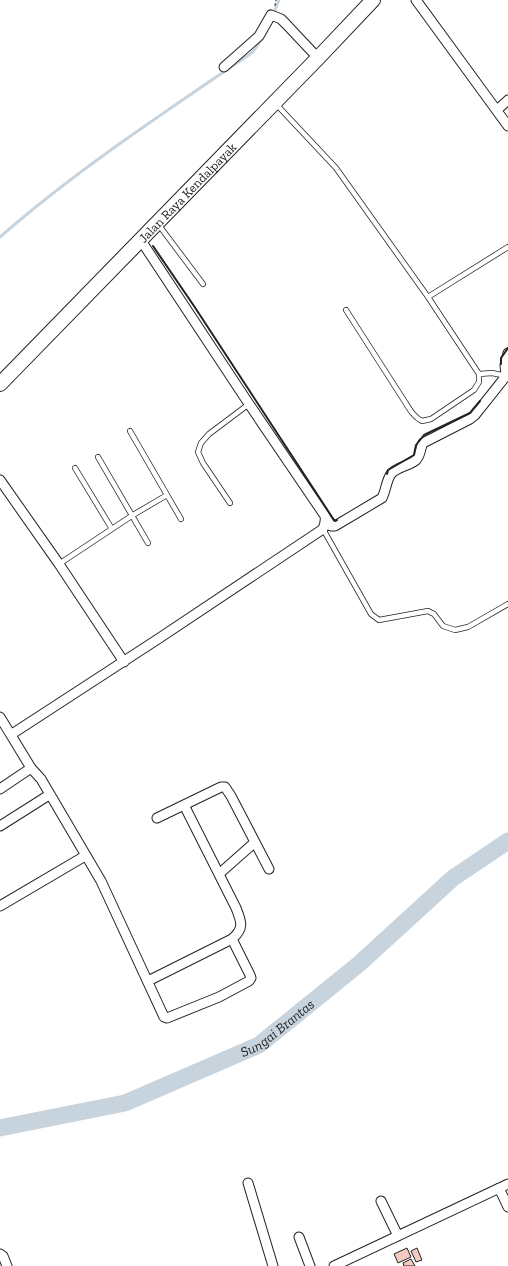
<svg xmlns="http://www.w3.org/2000/svg" width="508" height="1266" viewBox="0 0 508 1266" font-family="'Zilla Slab',serif">
	<style>
		.lines { fill: none; stroke-linecap: round; stroke-linejoin: round }
		.stream { stroke: #c7d3dd; stroke-width: 3 }
		.river { stroke: #c7d3dd; stroke-width: 17 }
		.building { fill: #f3c9c0; stroke: #222 }
		.lane-casing { stroke: #222; stroke-width: 6 }
		.street-casing { stroke: #222; stroke-width: 11 }
		.primary-casing { stroke: #222; stroke-width: 16 }
		.path { stroke: #646464; stroke-width: 1.5; stroke-dasharray: 3 2; stroke-linecap: butt }
		.lane { stroke: #fff; stroke-width: 4.5 }
		.street { stroke: #fff; stroke-width: 9 }
		.primary { stroke: #fff; stroke-width: 14 }
		.wall { stroke: #222; stroke-width: 2 }
		.labels { text-anchor: middle; dominant-baseline: central; stroke-width: 3; stroke-linejoin: round; paint-order: stroke }
		.street-label { font-size: 13px; fill: #222; stroke: #fff }
		.water-label { font-size: 14px; font-style: italic; fill: #222; stroke: #fff }
	</style>
	<rect width="100%" height="100%" fill="#fff"/>
	<g class="lines">
		<!-- stream -->
		<path class="stream" d="M273 15 279 0
			M0 237C79 168 167 111 253 52L261 40"/>
		<!-- river -->
		<path class="river" id="s1" d="M0 1128 125 1103 259 1045 359 964 453 878 508 841"/>
	</g>
	<!-- building -->
	<path class="building" d="M407 1248 411 1257 398 1263 394 1254Z
		M417 1248 422 1260 416 1262 411 1251Z
		M411 1259 415 1266H404L403 1263Z"/>
	<g class="lines">
		<!-- lane casing -->
		<g class="lane-casing">
			<path id="lane" d="M276 104 336 168 428 297 479 374V382L474 390 431 419 422 421C414 417 410 410 405 402L346 310
				M158 224 203 284
				M428 297 508 247
				M479 374 492 373 507 376
				M98 457 148 543
				M75 468 112 529
				M167 495 181 519
				M230 503 203 463 198 452 201 443 209 434 249 404
				M323 529 371 614 379 620 428 611 434 614 443 626 455 630 468 627 508 604
				M59 564 133 515 167 495 130 431"/>
		</g>
		<!-- street casing -->
		<g class="street-casing">
			<path id="street" d="M416 0 508 126
				M224 67 259 36 271 15 281 19 286 24 318 58
				M497 110 508 100
				M0 480 59 564 124 662
				M326 518 331 526H335L382 498C386 491 386 481 391 474 396 467 409 466 416 460 421 455 420 448 423 443L470 419 475 415 506 376 505 365 508 353
				M0 717 31 768 41 779 101 881 164 1017 167 1018 219 997 249 981 251 978 250 975 232 939
				M12 734 158 639 323 529C325 524 326 521 325 516L249 404 140 239
				M0 789 31 768
				M157 818 221 787H225L231 796 269 869
				M0 826 49 795
				M219 874 255 842
				M0 906 85 856
				M148 981 232 939C245 928 241 921 236 908L184 805
				M248 1183 273 1266
				M499 1188 508 1207
				M381 1201 398 1236
				M299 1237 310 1266
				M0 1254 3 1256 7 1266
				M334 1266 508 1184"/>
		</g>
		<!-- primary casing -->
		<g class="primary-casing">
			<g id="primary">
				<path id="s2" d="M0 384 318 58 373 0"/>
			</g>
		</g>
		<!-- path -->
		<path class="path" d="M275 6 276 0"/>
		<!-- lane -->
		<use href="#lane" class="lane"/>
		<!-- street -->
		<use href="#street" class="street"/>
		<!-- primary -->
		<use href="#primary" class="primary"/>
		<!-- wall -->
		<path class="wall" d="M153 246 194 306 332 517 335 521 337 520
			M501 364V358L508 348
			M387 474 388 470 414 455 416 445 424 435 470 413 480 401"/>
	</g>
	<g class="labels">
		<!-- street labels -->
		<g class="street-label">
			<text stroke="none"><textPath href="#s2" startOffset="268">Jalan Raya Kendalpayak</textPath></text>
		</g>
		<!-- water labels -->
		<g class="water-label">
			<text stroke="none"><textPath href="#s1" startOffset="298">Sungai Brantas</textPath></text>
		</g>
	</g>
</svg>
